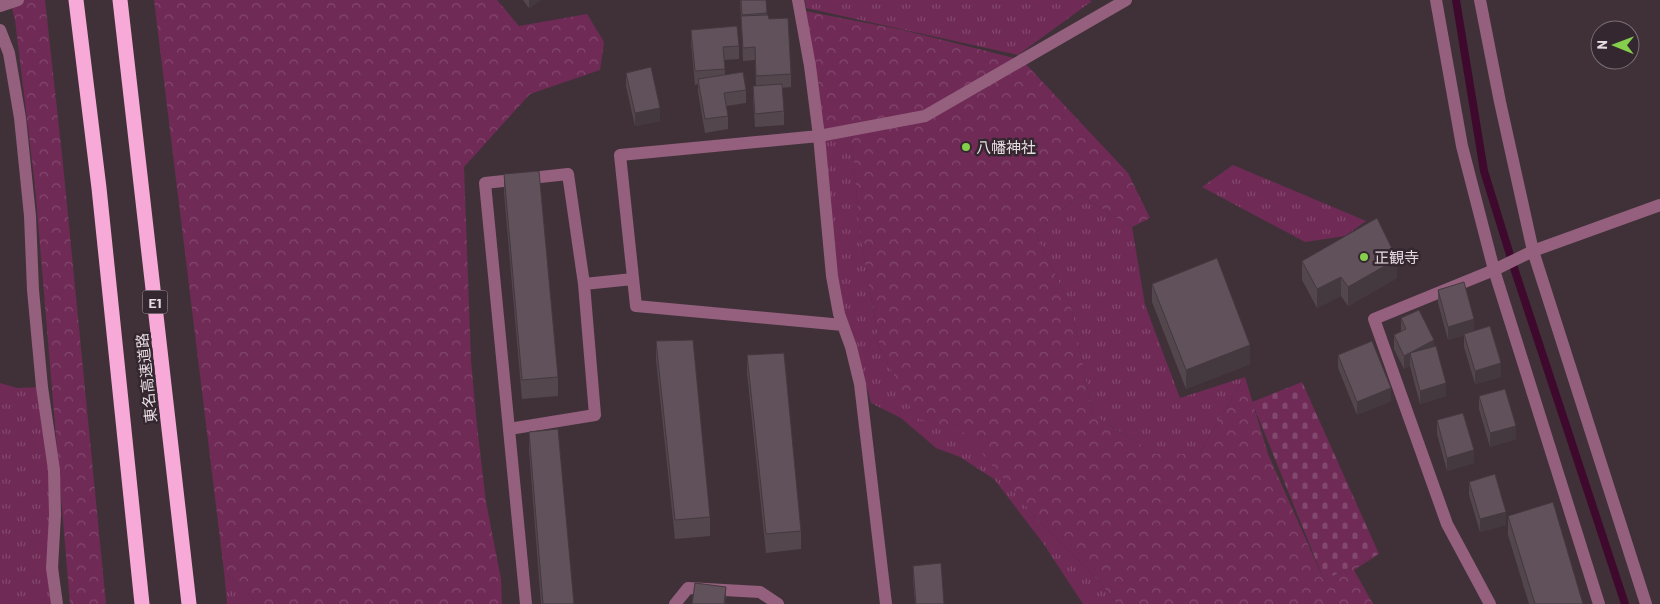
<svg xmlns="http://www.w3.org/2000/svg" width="1660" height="604" viewBox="0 0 1660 604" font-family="Barlow,'Noto Sans JP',sans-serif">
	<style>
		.grass { fill: url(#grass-tufts) }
		.forest { fill: url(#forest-crowns) }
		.cemetery { fill: url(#cemetery-stones) }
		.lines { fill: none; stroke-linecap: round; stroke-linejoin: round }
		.stream { stroke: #3f092e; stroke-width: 8 }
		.minor { stroke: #94607e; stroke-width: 12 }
		.highway { stroke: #f7aad7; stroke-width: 15 }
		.wall { fill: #53464d }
		.shaded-wall { fill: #44393f }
		.building { fill: #61515a; stroke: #44393f }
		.poi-dot { fill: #85cf4c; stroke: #35272f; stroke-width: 2 }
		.labels { text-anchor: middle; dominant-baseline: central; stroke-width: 5; stroke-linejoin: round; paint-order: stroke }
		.shield { fill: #35272f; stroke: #b0a5ac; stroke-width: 1 }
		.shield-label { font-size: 14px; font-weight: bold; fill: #e5dbe1 }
		.poi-label { font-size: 15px; fill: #e5dbe1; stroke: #35272f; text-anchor: start }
		.street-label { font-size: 15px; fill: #e5dbe1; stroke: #35272f }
	</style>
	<defs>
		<pattern id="grass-tufts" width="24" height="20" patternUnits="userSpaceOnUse" patternTransform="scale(1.25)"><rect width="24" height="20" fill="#6f2a56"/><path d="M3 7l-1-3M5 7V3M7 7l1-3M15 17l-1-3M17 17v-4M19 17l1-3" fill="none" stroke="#83486e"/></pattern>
		<pattern id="forest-crowns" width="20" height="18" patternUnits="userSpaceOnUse" patternTransform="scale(1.25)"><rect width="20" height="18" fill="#6f2a56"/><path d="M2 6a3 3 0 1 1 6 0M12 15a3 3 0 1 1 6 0" fill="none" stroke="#83486e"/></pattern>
		<pattern id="cemetery-stones" width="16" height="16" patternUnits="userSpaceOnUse" patternTransform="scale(1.25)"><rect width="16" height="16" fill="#6f2a56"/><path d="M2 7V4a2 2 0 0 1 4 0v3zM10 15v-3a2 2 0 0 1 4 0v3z" fill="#83486e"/></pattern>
	</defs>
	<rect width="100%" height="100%" fill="#403139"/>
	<!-- grass -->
	<path class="grass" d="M805 0H1089L1092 1 1018 55 806 8Z
		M851 130 860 234 880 348 916 417 965 432 1037 519 1101 583 1117 604H1083L1043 543 994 479 960 457 936 448 901 418 871 403 857 351 832 276 824 135Z
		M1233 165 1366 221 1345 236 1305 242 1202 187Z
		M1080 195 1132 227 1145 305 1180 398 1245 377 1199 454H1156L1093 415 1072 310 1035 232Z
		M0 383 17 388 42 387 55 515 61 604H0Z
		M224 571 258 604H227Z"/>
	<!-- forest -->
	<path class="forest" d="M10 0H45L63 164 106 604H70L35 186 15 20Z
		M154 0H497L519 26 587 14 604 42 600 70 530 94 464 167 471 361 477 426 486 502 501 579 502 604H258L224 571Z
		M800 10 903 30 1022 60 1128 173 1150 218 1132 227 1080 195 1035 232 1072 310 1093 415 1156 454H1199L1245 377 1268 454 1324 580 1379 554 1354 570 1373 604H1117L1101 583 1037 519 965 433 916 418 880 348 860 234 851 131 824 135Z"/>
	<!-- cemetery -->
	<path class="cemetery" d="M1302 382 1379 554 1324 580 1252 402Z"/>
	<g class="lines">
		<!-- stream -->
		<path class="stream" d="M1456 0 1484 171 1515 271 1625 604"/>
		<!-- minor -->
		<path class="minor" d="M798 0 810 66 819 136 832 276 839 314 851 347 860 384 886 604
			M1436 0 1462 146 1494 270 1599 604
			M1480 0 1500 102 1533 251 1646 604
			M0 6 18 0
			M0 30 9 53 20 118 30 216 33 290 42 387 54 470 55 515 52 568 57 604
			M843 325 636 306 620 155 819 136 925 116 1126 0
			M509 429 595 415 584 284
			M526 604 485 183 568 174 584 284 633 279
			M675 604 688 588 760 592 778 604
			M1490 604 1447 524 1374 319 1494 270 1533 251 1660 205"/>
		<!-- highway -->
		<path class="highway" d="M76 0 99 188 142 604
			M120 0 189 604"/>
	</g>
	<!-- wall -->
	<path class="wall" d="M523 0H541L529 8Z
		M737 0H766L767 15 791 74V87L782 88 784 111V125L755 127 753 99V86H756L755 60 743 61 740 0Z
		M691 30 739 46V59L724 60 725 74 746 90V103L726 106 728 116V129L705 133 698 92V84L695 85 691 43Z
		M626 73 660 121 635 126 626 86Z
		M504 174 558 377V396L522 399 504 193Z
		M1302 261 1397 278 1348 306 1341 296 1317 308 1302 280Z
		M1152 284 1250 364 1186 389 1152 302Z
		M1438 290 1474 331 1501 377 1475 384 1464 347V335L1448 340 1438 303Z
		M1401 318 1434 347 1446 396 1420 404 1410 366 1404 369 1394 349V335L1401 332Z
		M656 341 710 517V536L675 539 656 360Z
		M747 355 801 531V549L766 553 747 373Z
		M1338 355 1391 401 1357 415 1338 368Z
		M1479 396 1516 439 1490 447 1479 409Z
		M1437 420 1474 463 1447 471 1437 434Z
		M529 432 574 604H541L529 450Z
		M1469 482 1506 525 1480 532 1469 495Z
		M1508 516 1583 604H1529L1508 535Z
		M913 566 944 604H915L913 579Z"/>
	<!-- shaded-wall -->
	<path class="shaded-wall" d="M529 0H541L529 8Z
		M660 108V121L635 126V113Z
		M1397 259V278L1348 306V287Z
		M1341 277V296L1317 308V289Z
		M1474 319V333L1448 340V327Z
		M1434 340V354L1410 353V366L1404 369V356Z
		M1250 345V364L1186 389V370Z
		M1501 363V377L1475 384V371Z
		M1446 383V396L1420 404V391Z
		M1391 388V401L1357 415V402Z
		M1516 426V439L1490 447V433Z
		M1474 450V463L1447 471V458Z
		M1506 512V525L1480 532V519Z
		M726 587V604H724Z"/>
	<!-- building -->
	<path class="building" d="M741 0H766L767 13 742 15Z
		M768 15 769 19 788 18 791 74 756 76 755 47 743 48 741 16Z
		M737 26 739 46 723 47 725 69 695 71 691 30Z
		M651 67 660 108 635 113 626 73Z
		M743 72 746 90 724 93 728 116 705 119 698 79Z
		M782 84 784 111 755 114 753 86Z
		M539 171 558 377 522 380 504 174Z
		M1377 218 1397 259 1348 287 1341 277 1317 289 1302 261Z
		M1217 258 1250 345 1186 370 1152 284Z
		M1464 282 1474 319 1448 327 1438 290Z
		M1419 310 1434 340 1404 356 1394 335 1406 329 1401 318Z
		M1490 326 1501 363 1475 371 1464 334Z
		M693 340 710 517 675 520 656 341Z
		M1372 341 1391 388 1357 402 1338 355Z
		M1436 346 1446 383 1420 391 1410 353Z
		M784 353 801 531 766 534 747 355Z
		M1505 389 1516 426 1490 433 1479 396Z
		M1463 413 1474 450 1447 458 1437 420Z
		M558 429 574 604H543L529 432Z
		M1495 474 1506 512 1480 519 1469 482Z
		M1553 502 1583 604H1535L1508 516Z
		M941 563 944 604H916L913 566Z
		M695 583 726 587 724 604H692Z"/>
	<!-- markers -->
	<g class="poi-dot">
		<circle cx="966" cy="147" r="5"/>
		<circle cx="1364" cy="257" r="5"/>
	</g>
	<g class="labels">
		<!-- shield labels -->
		<rect class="shield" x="142.5" y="290.5" width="25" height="23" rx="4"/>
		<g class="shield-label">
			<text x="155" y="302">E1</text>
		</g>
		<!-- poi labels -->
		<g class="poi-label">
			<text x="976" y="147">八幡神社</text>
			<text x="1374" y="257">正観寺</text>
		</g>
		<!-- street labels -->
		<g class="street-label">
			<text transform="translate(146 378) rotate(-96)">東名高速道路</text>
		</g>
	</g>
	<!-- north arrow -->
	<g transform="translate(1615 45) rotate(271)"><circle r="24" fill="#35272f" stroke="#7b6f76"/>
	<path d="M0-4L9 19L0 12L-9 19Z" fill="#85cf4c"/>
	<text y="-8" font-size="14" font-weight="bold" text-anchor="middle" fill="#e5dbe1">N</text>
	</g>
</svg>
